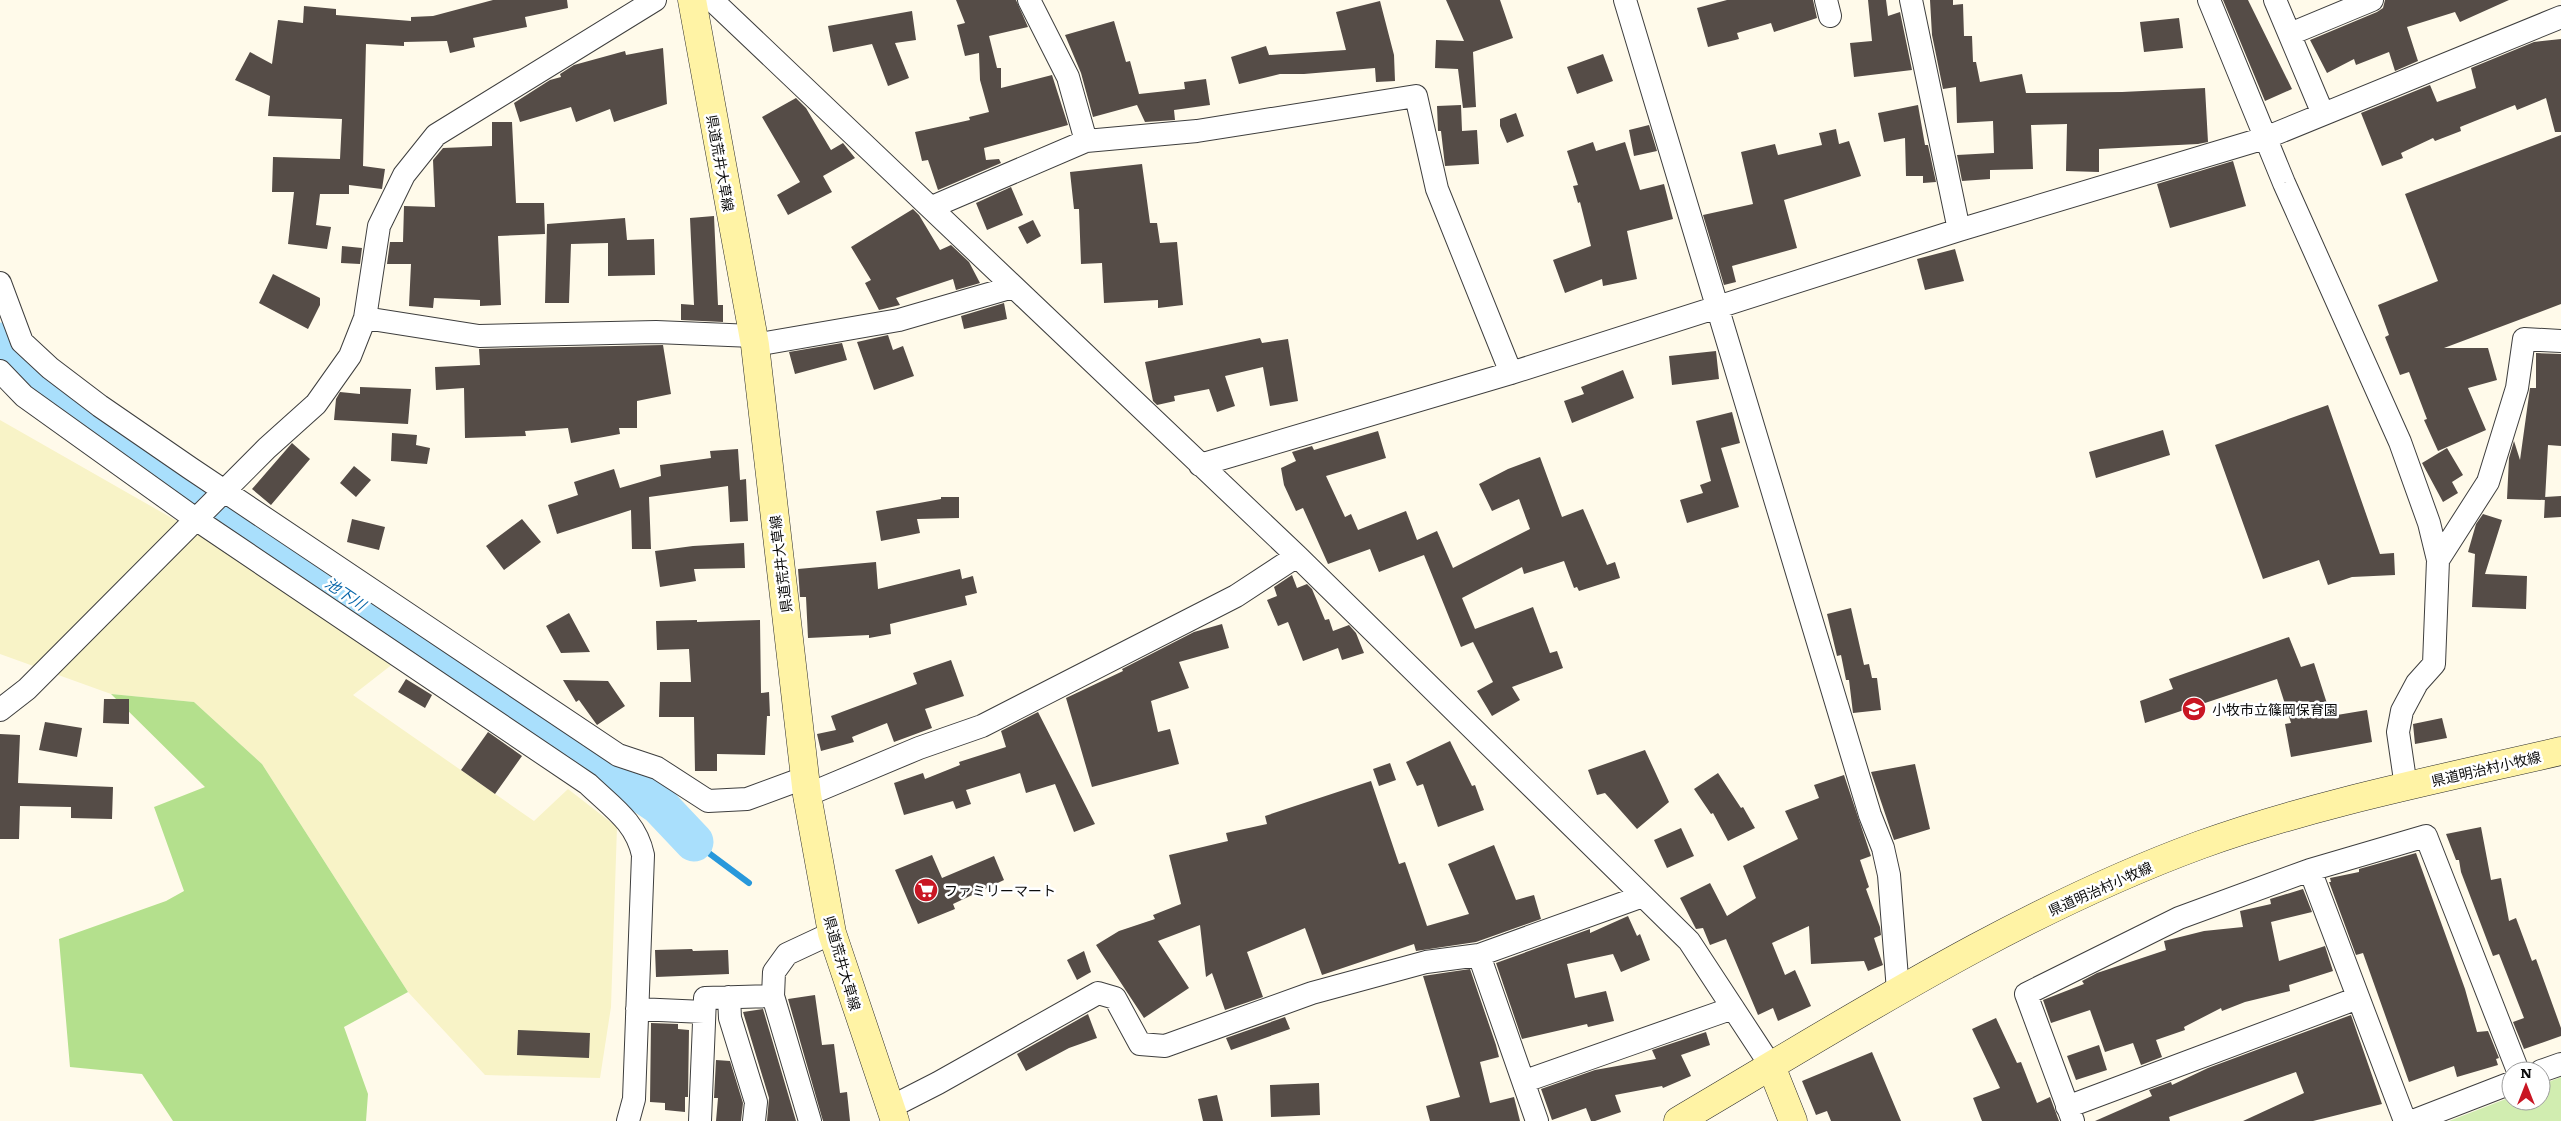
<svg xmlns="http://www.w3.org/2000/svg" width="2561" height="1121" viewBox="0 0 2561 1121" font-family="Literata,'Noto Sans JP',serif">
	<style>
		.farmland { fill: #f8f3c7 }
		.green { fill: #d1edb0 }
		.forest { fill: #b4e08d }
		.lines { fill: none; stroke-linecap: round; stroke-linejoin: round }
		.stream { stroke: #2898db; stroke-width: 6 }
		.river { stroke: #a9dffc; stroke-width: 39 }
		.building { fill: #554c47 }
		.street-casing { stroke: #3e3e3e; stroke-width: 24 }
		.secondary-casing { stroke: #2d2d2d; stroke-width: 29 }
		.street { stroke: #fff; stroke-width: 22 }
		.secondary { stroke: #fff3a5; stroke-width: 28 }
		.labels { text-anchor: middle; dominant-baseline: central; stroke-width: 5; stroke-linejoin: round; paint-order: stroke }
		.street-label { font-size: 14px; fill: #0b0b0b; stroke: #fff }
		.poi-label { font-size: 14px; fill: #0b0b0b; stroke: #fff; text-anchor: start }
		.water-label { font-size: 15px; font-style: italic; fill: #0967a9; stroke: #fff }
	</style>
	<rect width="100%" height="100%" fill="#fffaea"/>
	<!-- farmland -->
	<path class="farmland" d="M0 420 205 537 394 663 353 695 534 821 568 789 617 827 611 1007 600 1078 485 1075 408 992 262 764 194 702 111 694 0 654Z"/>
	<!-- green -->
	<path class="green" d="M2561 1077V1121H2449L2511 1097V1101H2541V1085Z"/>
	<!-- forest -->
	<path class="forest" d="M111 694 194 702 262 764 408 992 344 1027 368 1094 366 1121H173L142 1074 70 1067 59 939 166 901 184 891 154 807 205 787Z"/>
	<g class="lines">
		<!-- stream -->
		<path class="stream" d="M694 842 749 883"/>
		<!-- river -->
		<path class="river" d="M0 342 35 382 659 805 694 842"/>
	</g>
	<!-- building -->
	<path class="building" d="M493 0H567L568 8 525 17 527 27 473 38 475 47 450 53 447 41 404 42V46L366 44 363 166 385 169 382 189 349 185V194H320L316 225 331 227 327 249 288 244 294 192H272L273 157 340 159 342 119 268 116 270 96 235 80 250 52 272 64 278 20 303 23 304 6 336 9V15L411 21V17L433 16Z
		M956 0H1016L1028 27 989 36 997 68H1001V88L1052 75 1068 125 984 148 986 160 999 159 1001 163 938 190 928 160 922 161 915 132 970 120 969 117 989 112 980 80 979 53 965 56 957 25 965 23Z
		M1446 0H1500L1513 38 1473 52 1476 107 1463 108 1458 69 1435 68 1436 40 1464 41Z
		M1727 0H1813L1817 18 1774 32 1771 23 1737 33 1739 39 1708 47 1697 8Z
		M1868 0H1886L1888 16 1900 12 1912 70 1854 77 1850 43 1872 41Z
		M1930 0H1953V5L1963 4 1964 36H1972L1973 62H1976L1980 82 2022 74 2026 93 2122 92 2205 88 2208 142 2198 144 2099 149V172L2066 171 2067 124 2031 125 2033 169 1990 170V179L1962 181 1957 155 1994 153 1993 121 1957 123 1956 87 1943 89 1932 35Z
		M2223 0H2248L2292 89 2265 101Z
		M2385 0H2509L2460 22 2455 12 2407 27 2418 61 2395 71 2389 52 2356 65 2354 59 2327 73 2310 40 2377 12 2383 8Z
		M1380 1 1394 55 1395 81 1376 82 1375 68 1304 74H1280L1239 84 1231 57 1266 46 1269 55 1346 50 1336 12Z
		M912 11 916 40 895 43 909 78 888 86 872 44 833 52 828 26Z
		M2179 18 2183 48 2144 52 2140 22Z
		M1114 21 1126 62 1130 61 1139 94 1185 89 1184 82 1206 79 1210 105 1174 110 1175 120 1145 122 1137 105 1093 117 1081 73 1065 35Z
		M2561 39V132H2555L2546 98 2517 110 2515 105 2460 127 2461 131 2435 141 2433 138 2401 153 2403 158 2382 166 2361 113 2430 85 2437 102 2476 88 2471 68 2534 42Z
		M663 48 667 104 614 122 610 109 576 122 571 107 520 122 514 103 550 80 561 77 560 74 574 65 625 51 626 55Z
		M1603 54 1613 81 1577 94 1567 67Z
		M796 98 806 108 831 150 843 143 855 158 823 176 832 192 788 215 777 195 800 182 762 117Z
		M1461 105 1462 131 1477 130 1479 164 1445 166 1441 131H1438L1437 106Z
		M1918 105 1925 145H1928L1936 182 1923 183V176H1906L1905 138 1884 142 1878 113Z
		M1516 113 1524 136 1507 143 1500 126V119Z
		M492 122H512L516 203H544L545 234 498 236 501 305 480 306V300L434 298 433 308 409 306 411 264H387L390 242H403L404 206 435 207 433 160 443 148 492 146Z
		M1649 125 1657 151 1634 156 1629 130Z
		M1836 129 1839 144 1849 141 1861 176 1784 200 1797 248 1732 266 1736 282 1724 285 1703 215 1753 204 1741 152 1775 144 1778 155 1822 145 1819 133Z
		M2561 135V304L2444 348H2488L2497 380 2468 388 2486 430 2438 451 2424 420 2427 419 2409 372 2400 375 2385 337 2389 335 2378 305 2438 281 2405 194Z
		M1593 142 1596 151 1625 142 1640 190 1664 184 1673 219 1627 231 1637 279 1603 286 1602 279 1565 293 1553 260 1591 246 1580 202 1578 203 1573 186 1578 185 1567 151Z
		M2233 161 2246 206 2170 228 2157 184Z
		M1142 164 1150 223H1157L1160 243 1177 242 1183 305 1158 308V300L1104 303 1102 263 1081 264 1079 209H1074L1070 172Z
		M1011 187 1023 215 987 230 976 203Z
		M913 209 919 215 940 250 951 245 969 262 980 283 956 290 953 279 896 298 900 305 879 310 865 283 871 280 851 247Z
		M714 216 718 305H723V322L681 320V304L694 305 690 218Z
		M625 218 627 240 654 239 655 275 608 276V243L571 244 569 303H545L547 224Z
		M1033 220 1041 236 1027 244 1018 227Z
		M342 246 362 248 360 264 341 263Z
		M1955 249 1964 281 1925 290 1917 259Z
		M273 274 320 298V305L308 329 259 303Z
		M1004 303 1007 319 964 329 961 316Z
		M888 335 893 350 903 346 914 376 874 390 857 342Z
		M1260 338 1262 343 1288 339 1298 401 1270 406 1263 367 1225 376 1235 406 1217 412 1209 389 1174 396 1175 401 1157 405 1153 401 1145 362Z
		M842 343 847 360 795 374 789 352Z
		M663 345 671 394 637 401V428H619L620 434 571 443 568 428 525 431 526 436 465 438 464 388 436 390 435 367 480 365 479 349Z
		M1716 351 1719 379 1672 385 1669 356Z
		M2536 353 2561 354V446L2548 445 2545 500 2507 499 2509 458 2514 441 2520 460 2529 395 2530 388H2536Z
		M1623 370 1634 398 1572 423 1564 401 1584 394 1581 387Z
		M360 387 411 389 408 424 334 420 336 399 340 392 360 394Z
		M2328 405 2380 554 2394 553 2395 575 2352 577 2328 585 2319 560 2263 579 2215 445Z
		M1732 412 1740 443 1721 448 1739 507 1687 523 1680 500 1703 493 1700 485 1711 481 1696 421Z
		M2163 430 2170 455 2096 478 2089 452Z
		M1378 431 1386 458 1326 476 1345 517 1351 514 1358 530 1406 511 1417 540 1437 531 1453 568 1530 529 1519 499 1492 511 1479 484 1508 469 1540 457 1562 517 1583 509 1607 565 1615 562 1620 578 1579 591 1577 587 1574 588 1564 561 1524 574 1522 567 1462 598 1475 629 1533 607 1550 653 1557 651 1563 668 1512 687 1520 700 1492 716 1477 691 1493 682 1473 642 1461 647 1424 555 1379 572 1370 549 1328 564 1303 508 1296 511 1284 485 1281 468 1296 461 1292 452 1312 446 1314 450Z
		M392 433 417 435 416 445 430 448 427 464 391 461Z
		M292 443 310 459 271 505 252 489Z
		M2447 448 2463 475 2452 482 2458 493 2443 502 2422 463Z
		M738 449 740 480 746 479 748 521 730 522 728 486 649 497 651 549H632L631 510 557 534 548 505 578 495 574 482 614 469 620 488 661 476 660 465 711 458 710 451Z
		M354 466 371 480 356 497 340 483Z
		M2561 496V517L2544 518 2545 497Z
		M941 497H959V518L917 519 920 533 881 541 876 511 941 499Z
		M2483 514 2502 520 2485 574 2527 576 2526 609 2472 607 2475 554 2468 552 2476 524Z
		M352 519 385 527 379 550 347 542Z
		M522 519 541 542 504 570 486 546Z
		M744 543 745 568 694 569 696 581 660 587 655 551 693 546Z
		M876 562 878 589 960 569 962 579 973 576 977 593 965 596 967 605 890 624 891 634 869 638V635L808 638 806 597H800L798 569Z
		M1292 575 1297 588 1307 584 1312 589 1325 620 1329 619 1333 631 1349 625 1356 633 1364 653 1342 660 1338 648 1303 661 1288 622 1278 626 1267 600 1277 596 1274 587Z
		M1851 608 1864 665 1869 664 1872 678H1877L1881 710 1853 713 1849 680H1846L1841 655 1837 656 1827 614Z
		M569 613 590 652 561 653 546 626Z
		M697 620V622L760 620 761 693 769 692 770 716H767L765 755 717 754V771H695L694 717H659L660 682H691L689 649 657 650 656 621Z
		M1222 624 1229 648 1179 662 1189 688 1151 701 1158 732 1170 729 1179 764 1092 787 1066 698 1123 671 1122 669 1194 632Z
		M2289 637 2301 667 2314 663 2331 716 2367 710 2372 742 2291 757 2285 724 2291 723 2277 679 2145 723 2140 701 2173 689 2169 679Z
		M951 660 964 696 925 709 932 728 894 742 887 723 852 737 854 742 821 751 817 734 836 730 831 716 917 684 913 673Z
		M406 679 432 695 425 708 398 692Z
		M563 680 608 681 625 706 597 725 579 700 576 702Z
		M104 699H129V724L103 723Z
		M1038 712 1095 824 1074 832 1055 784 1026 793 1020 773 966 790 971 804 956 809 953 801 904 815 894 783 923 773 925 779 960 765 959 762 1006 747 1001 731Z
		M2442 718 2447 738 2415 744 2413 724Z
		M45 722 82 728 77 757 39 750Z
		M488 732 522 756 495 794 461 770Z
		M0 734 20 735 18 783 113 787 112 819 71 818V807L20 806 19 839H0Z
		M1450 741 1472 786 1475 785 1484 810 1438 827 1423 784 1417 786 1406 762Z
		M1645 750 1669 802 1637 829 1605 793 1597 795 1588 770Z
		M1390 763 1396 780 1379 786 1373 769Z
		M1915 764 1930 829 1894 840 1871 772Z
		M1718 773 1741 808 1743 807 1755 828 1728 841 1713 813 1711 814 1694 789Z
		M1844 775 1871 856 1860 860 1869 887 1866 889 1880 927 1881 935 1874 938 1883 965 1868 971 1864 961 1811 964 1809 926 1772 943 1785 975 1795 970 1811 1006 1778 1021 1773 1008 1758 1015 1726 939 1710 945 1703 928 1696 929 1680 898 1710 883 1727 916 1756 898 1743 866 1798 839 1785 811 1819 798 1814 785Z
		M1371 781 1399 864 1405 862 1427 926 1469 914 1448 864 1494 845 1516 900 1534 895 1541 919 1476 942 1416 951 1414 944 1322 975 1305 928 1247 952 1263 997 1225 1010 1212 973 1206 977 1200 925 1158 941 1189 988 1144 1018 1096 945 1119 931 1155 919 1153 915 1181 904 1169 855 1228 841 1226 833 1267 824 1265 816Z
		M2481 827 2491 880 2501 878 2509 921 2516 918 2532 961 2536 959 2561 1028V1036L2524 1049 2513 1022 2524 1018 2499 954 2493 956 2461 872 2459 860H2456L2446 834Z
		M1681 828 1694 856 1667 868 1654 840Z
		M2416 853 2465 989 2477 1032 2488 1031 2499 1058 2496 1059 2498 1065 2457 1077 2454 1066 2409 1082 2363 953 2356 955 2329 882H2331L2330 878 2359 872V869Z
		M932 855 942 878 994 856 1004 880 953 904 955 909 918 924 895 870Z
		M2303 889 2312 912 2271 922 2279 961 2325 946 2333 971 2289 985 2290 991 2245 1002 2222 1011 2221 1008 2184 1027 2185 1030 2156 1040 2162 1057 2141 1065 2133 1043 2105 1052 2090 1010 2051 1023 2043 1000 2084 984 2082 981 2097 973 2166 950 2164 941 2204 931 2243 927 2240 911 2271 904 2270 899Z
		M1628 916 1637 936 1640 934 1650 960 1621 972 1613 954 1567 964 1575 998 1606 991 1614 1021 1588 1027 1587 1024 1522 1039 1496 963 1590 929V933Z
		M692 949 693 951 728 950 729 974 656 977 655 950Z
		M1084 951 1091 972 1077 980 1067 960Z
		M1470 969 1496 1045 1499 1057 1480 1062 1490 1103 1514 1097 1520 1121H1430L1426 1106 1460 1097 1423 976Z
		M815 995 822 1045 834 1044 840 1093 847 1092 850 1121H823L788 999Z
		M763 1009 796 1121H767L769 1098 743 1012Z
		M1088 1014 1097 1038 1069 1048 1026 1071 1017 1054Z
		M2351 1015 2382 1104 2313 1121H2243L2304 1093 2296 1072 2169 1117 2170 1121H2095L2152 1096 2149 1090 2171 1082 2172 1085 2208 1068Z
		M1285 1017 1290 1029 1231 1050 1226 1038Z
		M1996 1018 2017 1063 2021 1062 2037 1103 2050 1097 2059 1121H1982L1973 1098 2000 1088 1972 1029Z
		M651 1023 678 1024V1029L689 1030 688 1097H685V1112L665 1110V1103L650 1102Z
		M518 1030 590 1033 589 1058 517 1055Z
		M1706 1032 1710 1045 1681 1055 1691 1076 1663 1088 1662 1086 1615 1095 1621 1112 1595 1121H1591L1586 1108 1552 1120 1541 1089 1595 1070 1656 1059 1652 1050Z
		M2099 1045 2107 1070 2076 1080 2067 1056Z
		M1872 1052 1901 1121H1831L1827 1111 1816 1115 1802 1081Z
		M716 1060 730 1061 743 1103 741 1121H716L718 1098H714Z
		M1319 1083 1320 1115 1271 1117 1270 1085Z
		M1217 1095 1223 1121H1203L1198 1099Z"/>
	<g class="lines">
		<!-- street casing -->
		<g class="street-casing">
			<path id="street" d="M712 0 1297 556 1689 941 1771 1066
				M1625 0 1870 815 1883 848 1889 875 1898 991
				M1826 0 1830 16
				M1911 0 1959 230
				M2209 0 2284 183 2400 442 2429 523 2438 560 2434 664 2417 683 2402 711 2398 732 2406 787
				M2275 0 2323 114
				M2290 34 2372 0
				M1086 141 1197 131 1416 96 1437 189 1511 373
				M932 207 1086 141 1068 77 1029 0
				M0 283 22 342 50 368 100 406 190 468 618 755 657 768 708 801 747 799 804 778
				M365 318 479 336 656 332 753 336
				M755 345 899 320 1013 287
				M0 371 24 396 197 520 588 784C612 807 636 822 643 855L634 1099 628 1121
				M1200 465 1511 373 1959 230 2265 138 2561 17
				M2438 560 2488 482 2517 388 2524 339 2561 341
				M0 710 27 689 267 448 316 404 350 356 365 318 379 226 404 175 436 135 655 0
				M807 795 919 748 982 726 1236 596 1297 556
				M2310 870 2405 1121
				M1479 955 1537 1121
				M729 997 730 1018 756 1102 754 1121
				M637 1009 704 1012
				M2541 1071 2561 1064
				M1525 1081 1733 1008
				M2067 1107 2358 998
				M889 1108 938 1083 1098 993 1115 998 1140 1044 1165 1046 1312 993 1426 962 1479 955 1643 896
				M700 1121 705 998 773 996
				M810 1121 773 996 774 972 787 954 832 933
				M2073 1121 2026 994 2179 918 2310 870 2426 836 2518 1071
				M2413 1121 2511 1083"/>
		</g>
		<!-- secondary casing -->
		<g class="secondary-casing">
			<path id="secondary" d="M692 0 755 345 807 795 832 933 895 1121
				M1771 1066 1793 1121
				M1678 1121C1848 1021 2015 913 2200 845 2317 803 2440 779 2561 751"/>
		</g>
		<!-- street -->
		<use href="#street" class="street"/>
		<!-- secondary -->
		<use href="#secondary" class="secondary"/>
	</g>
	<!-- icons -->
	<defs>
		<g id="school-disc" transform="scale(1.25)"><circle r="9.5" fill="#c91623" stroke="#fff"/><path d="M0-5L7-2L0 1L-7-2ZM-4 1L0 2.5L4 1V4Q0 6-4 4Z" fill="#fff"/></g>
		<g id="supermarket-disc" transform="scale(1.25)"><circle r="9.5" fill="#c91623" stroke="#fff"/><path d="M-6-5.5h2.5l.6 2H6L4.5 2H-2.5L-4.4-4H-6ZM-1.5 3.2a1.3 1.3 0 1 0 .1 0ZM3 3.2a1.3 1.3 0 1 0 .1 0Z" fill="#fff"/></g>
	</defs>
	<g fill-rule="evenodd">
		<use href="#school-disc" x="2194" y="709"/>
		<use href="#supermarket-disc" x="926" y="890"/>
	</g>
	<g class="labels">
		<!-- street labels -->
		<g class="street-label">
			<text transform="translate(721 163) rotate(80)">県道荒井大草線</text>
			<text transform="translate(780 564) rotate(-97)">県道荒井大草線</text>
			<text transform="translate(2486 768) rotate(-13)">県道明治村小牧線</text>
			<text transform="translate(2100 888) rotate(-24)">県道明治村小牧線</text>
			<text transform="translate(843 963) rotate(74)">県道荒井大草線</text>
		</g>
		<!-- poi labels -->
		<g class="poi-label">
			<text x="2212" y="709">小牧市立篠岡保育園</text>
			<text x="944" y="890">ファミリーマート</text>
		</g>
		<!-- water labels -->
		<g class="water-label">
			<text transform="translate(346 593) rotate(34)">池下川</text>
		</g>
	</g>
	<!-- north arrow -->
	<g transform="translate(2526 1086)"><circle r="24" fill="#ffffff" stroke="#9d9d9d"/>
	<path d="M0-4L9 19L0 12L-9 19Z" fill="#c91623"/>
	<text y="-8" font-size="14" font-weight="bold" text-anchor="middle" fill="#0b0b0b">N</text>
	</g>
</svg>
